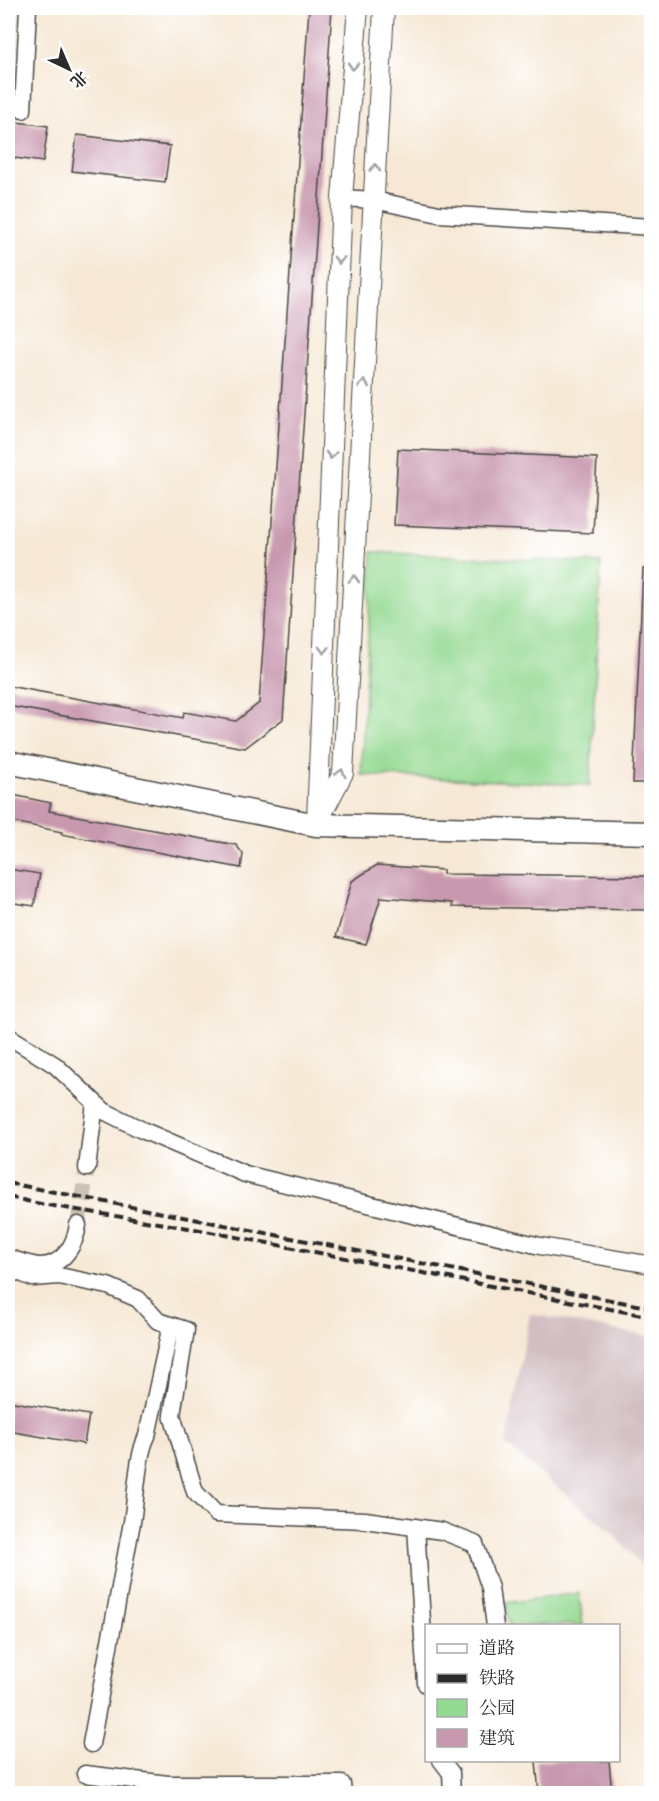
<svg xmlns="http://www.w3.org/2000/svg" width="659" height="1801" viewBox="0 0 659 1801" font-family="Alegreya,'Noto Serif SC',serif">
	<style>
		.industrial { fill: #d2bec2 }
		.green { fill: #94d992; stroke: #60825e; stroke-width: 1.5 }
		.building { fill: #c898af }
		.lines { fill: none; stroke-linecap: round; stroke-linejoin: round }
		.minor-tunnel { stroke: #cdc2b3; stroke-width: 16; stroke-dasharray: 16 8; stroke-linecap: butt }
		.minor-casing { stroke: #494744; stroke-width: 19 }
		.tertiary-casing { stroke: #494744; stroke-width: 22 }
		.secondary-casing { stroke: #494744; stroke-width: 25 }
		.minor { stroke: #fff; stroke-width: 16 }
		.tertiary { stroke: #fff; stroke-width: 20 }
		.secondary { stroke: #fff; stroke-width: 22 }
		.rail { stroke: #2b2b2b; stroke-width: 4; stroke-dasharray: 9 4.5; stroke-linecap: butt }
		.oneway { stroke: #a0a0a0 }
	</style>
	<rect width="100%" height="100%" fill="#fff"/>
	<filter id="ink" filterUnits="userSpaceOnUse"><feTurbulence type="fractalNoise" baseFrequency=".0167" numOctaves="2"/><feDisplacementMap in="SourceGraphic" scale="12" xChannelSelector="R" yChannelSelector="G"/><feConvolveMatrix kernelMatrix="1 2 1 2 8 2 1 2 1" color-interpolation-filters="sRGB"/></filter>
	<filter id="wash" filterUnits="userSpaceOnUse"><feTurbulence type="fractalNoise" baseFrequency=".008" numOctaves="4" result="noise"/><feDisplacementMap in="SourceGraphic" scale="24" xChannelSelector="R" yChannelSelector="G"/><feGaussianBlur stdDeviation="1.35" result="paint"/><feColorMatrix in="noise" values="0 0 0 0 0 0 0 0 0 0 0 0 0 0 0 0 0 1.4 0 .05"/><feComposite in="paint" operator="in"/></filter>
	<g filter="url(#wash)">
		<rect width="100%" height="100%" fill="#f6e8d5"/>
		<!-- industrial -->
		<path class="industrial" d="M530 1314 651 1337V1575L611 1532 506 1445Z"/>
		<!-- green -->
		<path class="green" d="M372 552 601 563 590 785 361 775Z
			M579 1593 583 1625H509L506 1603Z"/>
		<g id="blocks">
			<!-- building -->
			<path class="building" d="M309 8H332L283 719 245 748 8 706V686L183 718 184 712 236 721 259 703Z
				M8 121 48 126 43 162 8 157Z
				M77 135 170 146 165 182 72 171Z
				M398 449 597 458 593 533 394 525Z
				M643 569H651V783H633Z
				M8 794 51 803 49 811 236 845 243 854 241 868 61 834 62 832 8 821Z
				M377 865 443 870V874L647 876V910L452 907V903L381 897 366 944 336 937 352 881Z
				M8 869 40 874 34 906 8 902Z
				M8 1401 89 1415 84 1444 8 1431Z
				M536 1761H609L612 1794H539Z"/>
		</g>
	</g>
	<g filter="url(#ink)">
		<use href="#blocks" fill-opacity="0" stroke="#494744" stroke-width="1.5"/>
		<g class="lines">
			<!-- minor-tunnel -->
			<path class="minor-tunnel" d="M78 1225 87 1168"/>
			<!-- minor casing -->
			<g class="minor-casing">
				<path id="minor" d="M23 110 28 8
					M342 198 374 200 439 214 652 227
					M8 1036 55 1065 104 1111 142 1130 245 1174 540 1246 652 1265
					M87 1168 95 1103
					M8 1258C17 1260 30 1266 40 1266 63 1266 75 1245 78 1225
					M8 1268 33 1278 59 1276 108 1286 138 1299 158 1321 186 1330 172 1415 195 1492 216 1514 365 1520 442 1531 475 1544 490 1588 495 1626
					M416 1527 426 1684
					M91 1744C105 1670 119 1596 132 1522 136 1498 137 1456 147 1436L171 1325
					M441 1760 451 1773 452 1794
					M85 1774 168 1784H342L343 1794"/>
			</g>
			<!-- tertiary casing -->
			<g class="tertiary-casing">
				<path id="tertiary" d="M317 820 342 198 358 8
					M316 825 343 773 384 8"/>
			</g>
			<!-- secondary casing -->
			<g class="secondary-casing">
				<path id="secondary" d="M8 762 316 825 652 833"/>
			</g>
			<!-- minor -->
			<use href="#minor" class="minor"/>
			<!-- tertiary -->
			<use href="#tertiary" class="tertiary"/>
			<!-- secondary -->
			<use href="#secondary" class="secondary"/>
			<!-- rail -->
			<path class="rail" d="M8 1183 652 1308
				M8 1197 41 1204 195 1229 652 1317"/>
		</g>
		<!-- one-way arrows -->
		<defs><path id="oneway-chevron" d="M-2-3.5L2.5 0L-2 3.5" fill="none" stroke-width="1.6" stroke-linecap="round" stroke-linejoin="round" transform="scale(1.5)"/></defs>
		<g class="oneway">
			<use href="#oneway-chevron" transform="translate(353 66) rotate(95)"/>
			<use href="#oneway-chevron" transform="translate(375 168) rotate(-87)"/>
			<use href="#oneway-chevron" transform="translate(339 260) rotate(92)"/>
			<use href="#oneway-chevron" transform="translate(364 384) rotate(-87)"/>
			<use href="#oneway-chevron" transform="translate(331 455) rotate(92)"/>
			<use href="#oneway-chevron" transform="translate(354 579) rotate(-87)"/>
			<use href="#oneway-chevron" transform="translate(324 650) rotate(92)"/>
			<use href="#oneway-chevron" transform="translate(341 773) rotate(-75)"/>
		</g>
	</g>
	<!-- margin -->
	<rect width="659" height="1801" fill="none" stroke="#fff" stroke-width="30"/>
	<!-- legend -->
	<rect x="425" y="1624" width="195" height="138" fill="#ffffff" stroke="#aaaaaa" stroke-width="1.5"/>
	<rect x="437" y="1644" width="30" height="9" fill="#ffffff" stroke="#aaaaaa" stroke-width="1.5"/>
	<text x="479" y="1654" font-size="18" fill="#2b2b2b">道路</text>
	<rect x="437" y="1674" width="30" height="9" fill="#2b2b2b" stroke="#aaaaaa" stroke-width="1.5"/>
	<text x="479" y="1684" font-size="18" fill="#2b2b2b">铁路</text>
	<rect x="437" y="1699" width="30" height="18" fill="#94d992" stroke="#aaaaaa" stroke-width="1.5"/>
	<text x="479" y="1714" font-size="18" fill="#2b2b2b">公园</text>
	<rect x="437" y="1729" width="30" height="18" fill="#c898af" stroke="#aaaaaa" stroke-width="1.5"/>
	<text x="479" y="1744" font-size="18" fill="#2b2b2b">建筑</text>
	<!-- north arrow -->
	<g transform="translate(69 69) rotate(136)" stroke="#ffffff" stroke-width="4.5" paint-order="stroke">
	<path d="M0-4.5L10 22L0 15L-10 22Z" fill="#2b2b2b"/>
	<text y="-9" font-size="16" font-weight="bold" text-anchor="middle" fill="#2b2b2b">北</text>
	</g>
</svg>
